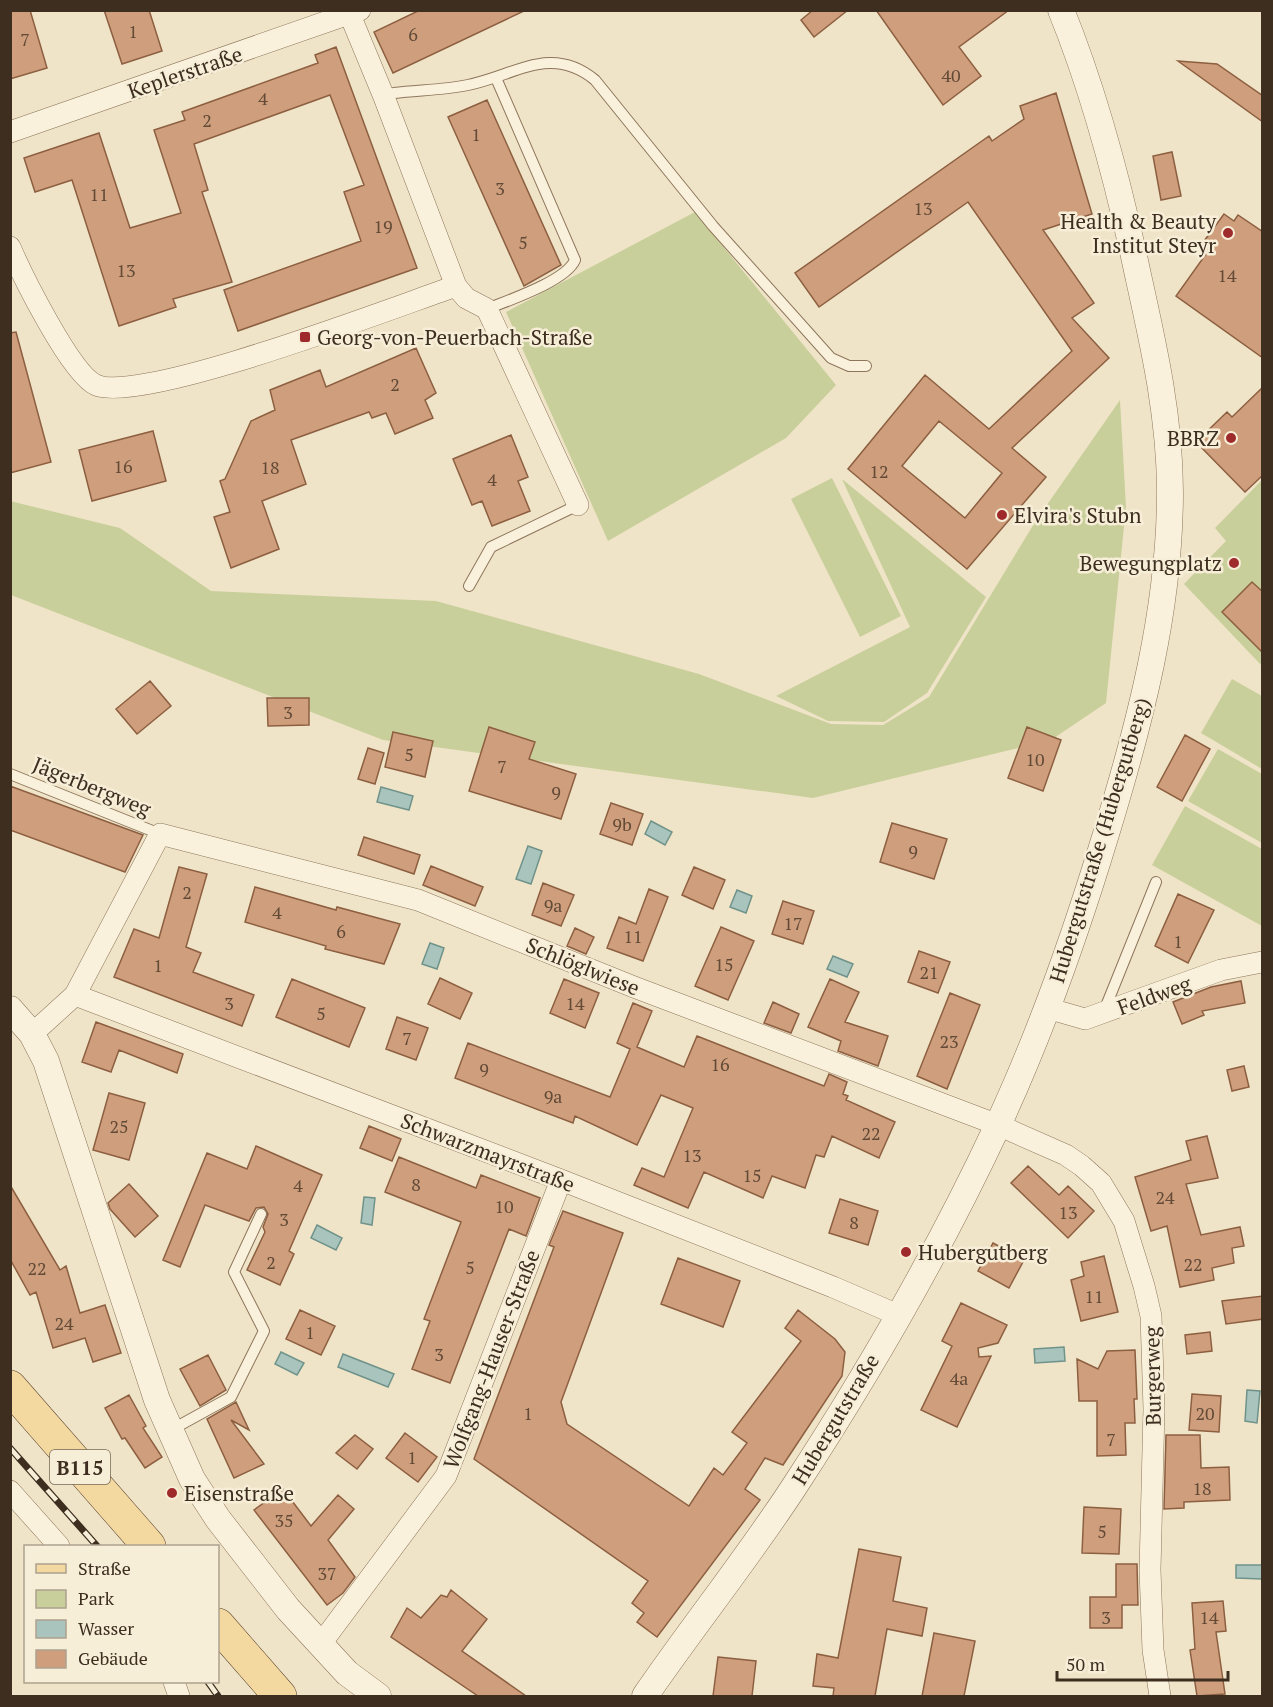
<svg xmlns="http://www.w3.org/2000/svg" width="1273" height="1707" viewBox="0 0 1273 1707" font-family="'PT Serif',serif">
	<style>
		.green { fill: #c9cf9b }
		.water { fill: #a9c4bc; stroke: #6f938a; stroke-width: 1.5 }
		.building { fill: #cf9f7d; stroke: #8d5f41; stroke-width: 1.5; fill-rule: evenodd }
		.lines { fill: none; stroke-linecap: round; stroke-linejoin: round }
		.service-casing { stroke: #8d765c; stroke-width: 12 }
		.minor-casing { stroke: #8d765c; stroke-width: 22 }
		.tertiary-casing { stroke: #8d765c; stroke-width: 27 }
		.primary-casing { stroke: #5b4430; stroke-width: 34 }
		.service { stroke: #faf1dc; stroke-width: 10 }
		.minor { stroke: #faf1dc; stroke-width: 21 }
		.tertiary { stroke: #faf1dc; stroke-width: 26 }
		.primary { stroke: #f3d9a0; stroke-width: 33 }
		.rail-casing { stroke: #3d2e20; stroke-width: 7 }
		.rail { stroke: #f7eed8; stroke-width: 4.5; stroke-dasharray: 14; stroke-linecap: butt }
		.poi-dot { fill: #9e2a2b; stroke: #f7eed8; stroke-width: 2 }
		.labels { text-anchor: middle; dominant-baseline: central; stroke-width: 5; stroke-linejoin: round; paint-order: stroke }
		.number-label { font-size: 18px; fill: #624a37 }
		.shield { fill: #f7eed8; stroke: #756857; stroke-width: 1.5 }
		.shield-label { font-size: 20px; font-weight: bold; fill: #3d2e20 }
		.street-label { font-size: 21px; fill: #3d2e20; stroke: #f7eed8 }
		.poi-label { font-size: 21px; fill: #3d2e20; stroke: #f7eed8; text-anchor: start }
	</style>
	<rect width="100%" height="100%" fill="#f0e4c8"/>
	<!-- green -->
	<path class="green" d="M695 212 836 385 786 438 608 541 506 312Z
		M1120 400 1126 507 1106 703 1051 740 813 798 383 740 11 595 10 501 120 528 211 591 436 601 699 674 831 724 883 725 929 697 1035 522Z
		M832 478 901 616 860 637 791 499Z
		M842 479 986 597 927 693 884 722 828 721 776 696 910 627Z
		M1262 480V666L1184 584 1226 541 1215 528Z
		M1232 679 1262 696V769L1201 733Z
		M1218 749 1262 774V843L1188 801Z
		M1185 806 1262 849V926L1152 865Z"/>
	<!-- water -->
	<path class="water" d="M381 787 413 796 409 810 377 802Z
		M651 821 672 832 665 845 645 834Z
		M528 846 542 851 531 884 516 879Z
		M737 890 752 896 746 913 730 907Z
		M430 943 444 948 437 969 422 964Z
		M833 956 853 964 847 977 827 969Z
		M364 1197 375 1198 372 1225 361 1223Z
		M317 1225 342 1238 336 1250 311 1238Z
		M1064 1347 1065 1361 1035 1363 1034 1349Z
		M281 1352 304 1363 297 1375 275 1364Z
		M343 1354 394 1374 388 1387 338 1367Z
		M1247 1390 1260 1391 1257 1423 1245 1421Z
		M1236 1565H1262V1579L1236 1578Z"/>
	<!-- building -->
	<path class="building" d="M10 10H30L47 68 10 79Z
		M104 10H149L162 51 122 64Z
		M420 10H526L393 73 374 32Z
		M813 10H848L814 37 801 20Z
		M876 10H1009L959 47 981 76 943 105Z
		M336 47 417 268 238 331 224 290 361 241 344 192 364 185 330 95 194 144 208 190 202 192 232 282 173 299 176 307 119 326 72 180 35 192 24 158 99 133 130 228 181 213 154 130 185 120 182 112 318 63 315 55Z
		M1178 61 1217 64 1263 96V122Z
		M1056 93 1092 214 1043 230 1094 303 1072 318 1109 358 1012 448 1046 477 967 569 848 469 925 375 989 429 1072 351 968 202 819 307 795 273 989 136 992 141 1024 119 1020 106ZM939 421 1002 473 965 518 902 466Z
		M487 100 561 265 524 286 448 117Z
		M1172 152 1181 196 1161 200 1153 156Z
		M1224 214 1234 221 1238 215 1263 232V358L1176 296 1206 254 1199 248Z
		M16 332 51 462 10 473V333Z
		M416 348 436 393 425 400 433 418 395 434 386 413 372 418 369 412 291 440 306 484 262 501 279 549 231 568 214 517 230 512 220 481 225 479 251 421 275 410 270 390 320 370 326 387Z
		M1263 387V475L1245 492 1196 442 1227 412 1232 417Z
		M153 431 166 481 92 501 79 450Z
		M511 435 528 477 518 481 530 511 492 526 482 501 472 505 453 459Z
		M1252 582 1263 592V653L1222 612Z
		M150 681 171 706 137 734 116 709Z
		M267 698H309V725L268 726Z
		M489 727 535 742 529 759 576 774 561 819 469 791Z
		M1027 727 1061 740 1043 791 1008 778Z
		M393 732 433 741 425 777 385 767Z
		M1185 735 1210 749 1182 801 1157 787Z
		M368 748 384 753 375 784 358 779Z
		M10 786 143 835 125 872 10 830Z
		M611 803 643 814 632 845 600 834Z
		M892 823 947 839 934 879 880 862Z
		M364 837 420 855 414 874 358 855Z
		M431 866 483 887 475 906 423 885Z
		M179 867 207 874 186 947 201 953 193 972 254 995 242 1026 114 977 134 929 159 938Z
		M694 867 725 880 713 909 682 895Z
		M543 883 574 895 561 926 532 915Z
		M255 887 336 910 337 907 400 924 384 964 325 949 326 946 245 922Z
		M649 889 668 897 643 961 607 948 619 917 636 924Z
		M1178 894 1214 910 1188 963 1155 946Z
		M783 901 814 911 803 944 772 934Z
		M721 927 754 941 728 1000 695 986Z
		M575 928 594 937 586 954 567 946Z
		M919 951 950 962 938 993 908 982Z
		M440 978 472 993 460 1019 428 1004Z
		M292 979 365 1008 349 1047 276 1017Z
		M564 979 599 993 585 1028 550 1013Z
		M830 979 859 992 845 1022 888 1036 878 1066 838 1051 841 1041 808 1027Z
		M1241 981 1245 1003 1202 1011 1204 1015 1182 1024 1173 1002 1211 987Z
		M950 993 980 1005 947 1089 917 1076Z
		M773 1002 799 1014 791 1033 764 1023Z
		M633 1003 652 1011 637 1047 684 1067 697 1036 824 1086 829 1074 847 1082 843 1094 848 1096 846 1100 895 1122 879 1158 832 1136 824 1157 816 1155 805 1188 772 1176 763 1198 704 1172 688 1208 634 1185 642 1168 664 1177 693 1108 661 1095 637 1145 575 1116 573 1123 455 1078 468 1043 610 1097 630 1049 617 1043Z
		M397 1017 428 1028 416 1060 386 1049Z
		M96 1022 183 1054 177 1073 119 1050 111 1072 82 1062Z
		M1244 1066 1249 1087 1232 1091 1227 1070Z
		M109 1093 145 1103 129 1160 93 1150Z
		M369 1126 401 1139 392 1161 360 1148Z
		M1207 1136 1218 1178 1186 1184 1201 1235 1240 1227 1244 1246 1232 1248 1234 1263 1212 1268 1214 1280 1180 1287 1167 1226 1151 1231 1135 1177 1191 1160 1186 1141Z
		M256 1146 322 1175 289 1251 294 1254 280 1285 247 1270 265 1232 263 1227 268 1214 264 1207 256 1208 249 1221 205 1205 180 1267 163 1260 207 1153 247 1169Z
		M399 1157 476 1188 481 1175 540 1198 526 1236 509 1229 450 1383 412 1369 430 1321 424 1319 461 1222 385 1192Z
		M1028 1166 1059 1195 1068 1186 1094 1211 1068 1238 1011 1183Z
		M129 1184 158 1216 135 1237 110 1209 108 1203Z
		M10 1185 60 1270 66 1266 80 1313 105 1305 121 1353 93 1362 85 1338 53 1348 36 1292 30 1295 10 1259Z
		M840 1199 878 1211 868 1245 829 1233Z
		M563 1211 623 1233 561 1402 567 1424 689 1506 714 1468 723 1475 747 1443 732 1432 801 1341 785 1328 798 1310 835 1339 845 1352 842 1376 783 1465 765 1458 745 1489 760 1500 657 1637 637 1622 644 1613 632 1603 648 1581 474 1459 554 1247 549 1245Z
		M993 1243 1024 1260 1009 1288 978 1271Z
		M1104 1256 1118 1312 1081 1321 1071 1280 1084 1276 1081 1262Z
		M678 1258 740 1281 723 1327 661 1304Z
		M1263 1296V1319L1226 1324 1222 1301Z
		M961 1303 1007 1325 998 1343 978 1348 979 1357 991 1356 957 1427 921 1410 952 1346 942 1341Z
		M300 1310 335 1326 321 1355 286 1339Z
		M1210 1332 1212 1351 1187 1354 1185 1335Z
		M1135 1350 1137 1399H1134L1135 1423H1125L1126 1455 1097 1456V1401H1079L1077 1359 1098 1369 1107 1351Z
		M208 1355 226 1390 200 1406 180 1369Z
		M1192 1394 1221 1396 1219 1432 1189 1430Z
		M129 1395 146 1426 143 1428 162 1457 145 1468 125 1438 122 1439 105 1408Z
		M236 1402 249 1430 231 1420 264 1464 234 1478 207 1419Z
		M405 1433 437 1457 418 1482 386 1458Z
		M355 1435 373 1449 357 1469 336 1453Z
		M1166 1435H1200L1201 1468 1229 1467 1230 1500 1184 1502V1508L1164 1509Z
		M283 1489 311 1526 338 1495 354 1509 328 1540 355 1577 343 1593 327 1605 254 1510Z
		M1084 1507 1121 1509 1119 1554 1082 1553Z
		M859 1549 901 1557 893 1601 927 1608 922 1636 887 1629 875 1696H833L834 1688 813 1686 817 1654 838 1658Z
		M1116 1564H1137L1138 1605H1122V1628H1090V1597H1116Z
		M451 1590 487 1619 462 1651 526 1696H478L391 1637 407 1608 421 1618 441 1595 447 1597Z
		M1223 1601 1226 1631 1216 1632 1225 1694 1197 1696 1190 1650 1195 1649 1192 1603Z
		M934 1633 975 1641 964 1696H922Z
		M718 1657 756 1661 752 1696H713Z"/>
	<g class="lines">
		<!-- service casing -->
		<g class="service-casing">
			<path id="service" d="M384 97 394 93C419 90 444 90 468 85 516 75 551 44 595 80L713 226 831 358 849 366H866
				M487 309C509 300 566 281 575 260L496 78
				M469 586 491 547 578 505
				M10 774 160 834
				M1104 1011 1156 882
				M171 1430 231 1397 264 1331 234 1272 261 1214"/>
		</g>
		<!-- minor casing -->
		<g class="minor-casing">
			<path id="minor" d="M350 15 384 97 456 286 466 298 487 309 578 505
				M10 132 360 10
				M10 247C22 275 71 374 96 385 141 405 397 306 456 286
				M75 995 561 1180 833 1287 898 1315
				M1047 1008 1085 1019 1221 970 1262 962
				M32 1034 75 995 160 834 418 900 634 987 998 1125 1066 1155 1082 1166 1101 1183 1124 1221 1144 1286 1151 1316 1154 1409 1150 1570 1153 1650 1160 1696
				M10 1491 59 1546
				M320 1645 446 1476 561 1180
				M174 1682 179 1696"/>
		</g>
		<!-- tertiary casing -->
		<g class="tertiary-casing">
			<path id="tertiary" d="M10 1009 32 1034 46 1061 157 1400 192 1479 218 1519 288 1609 347 1673 378 1696
				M645 1696C693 1626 747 1559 794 1487 869 1372 939 1251 997 1127 1041 1033 1076 933 1106 834 1140 723 1170 609 1170 492 1170 418 1154 347 1138 275 1119 185 1096 96 1061 10"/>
		</g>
		<!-- primary casing -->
		<g class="primary-casing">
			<path id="primary" d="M10 1387 149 1546
				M218 1625 280 1696"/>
		</g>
		<!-- service -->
		<use href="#service" class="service"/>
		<!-- minor -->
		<use href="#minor" class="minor"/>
		<!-- tertiary -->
		<use href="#tertiary" class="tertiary"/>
		<!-- primary -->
		<use href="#primary" class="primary"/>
		<!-- rail casing -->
		<g class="rail-casing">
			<path id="rail" d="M10 1448 97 1546
				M208 1682 218 1696"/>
		</g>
		<!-- rail -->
		<use href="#rail" class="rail"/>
	</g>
	<!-- markers -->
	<g class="poi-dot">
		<circle cx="1228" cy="233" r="6"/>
		<rect x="299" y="331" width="12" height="12" rx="3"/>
		<circle cx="1231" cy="438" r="6"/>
		<circle cx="1002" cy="515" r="6"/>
		<circle cx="1234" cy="563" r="6"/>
		<circle cx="906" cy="1252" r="6"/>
		<circle cx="172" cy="1493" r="6"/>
	</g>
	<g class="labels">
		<!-- number labels -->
		<g class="number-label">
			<text x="133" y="31">1</text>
			<text x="413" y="34">6</text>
			<text x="25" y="39">7</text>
			<text x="951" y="75">40</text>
			<text x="263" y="98">4</text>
			<text x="207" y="120">2</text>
			<text x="476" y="134">1</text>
			<text x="500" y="188">3</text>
			<text x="99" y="194">11</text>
			<text x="923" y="208">13</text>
			<text x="383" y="226">19</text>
			<text x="523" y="242">5</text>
			<text x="126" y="270">13</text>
			<text x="1227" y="275">14</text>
			<text x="395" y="384">2</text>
			<text x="123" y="466">16</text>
			<text x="270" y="467">18</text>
			<text x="879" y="471">12</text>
			<text x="492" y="479">4</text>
			<text x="288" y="712">3</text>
			<text x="409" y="754">5</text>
			<text x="1035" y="759">10</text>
			<text x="502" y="766">7</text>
			<text x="556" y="792">9</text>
			<text x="622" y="824">9b</text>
			<text x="913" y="851">9</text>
			<text x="187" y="892">2</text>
			<text x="553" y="905">9a</text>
			<text x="277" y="912">4</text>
			<text x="793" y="923">17</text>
			<text x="341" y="931">6</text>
			<text x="633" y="936">11</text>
			<text x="1178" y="941">1</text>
			<text x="724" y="964">15</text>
			<text x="158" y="965">1</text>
			<text x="929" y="972">21</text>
			<text x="229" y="1003">3</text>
			<text x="575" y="1003">14</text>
			<text x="321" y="1013">5</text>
			<text x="407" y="1038">7</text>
			<text x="949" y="1041">23</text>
			<text x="720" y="1064">16</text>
			<text x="484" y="1069">9</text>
			<text x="553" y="1096">9a</text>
			<text x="119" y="1126">25</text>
			<text x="871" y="1133">22</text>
			<text x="692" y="1155">13</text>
			<text x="752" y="1175">15</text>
			<text x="416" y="1184">8</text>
			<text x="298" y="1185">4</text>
			<text x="1165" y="1197">24</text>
			<text x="504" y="1206">10</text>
			<text x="1068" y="1212">13</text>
			<text x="284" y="1219">3</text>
			<text x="854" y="1222">8</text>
			<text x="271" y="1262">2</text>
			<text x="1193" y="1264">22</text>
			<text x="470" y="1267">5</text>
			<text x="37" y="1268">22</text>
			<text x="1094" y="1296">11</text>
			<text x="64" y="1323">24</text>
			<text x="310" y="1332">1</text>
			<text x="439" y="1354">3</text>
			<text x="959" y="1378">4a</text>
			<text x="528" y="1413">1</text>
			<text x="1205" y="1413">20</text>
			<text x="1111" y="1439">7</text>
			<text x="412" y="1457">1</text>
			<text x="1202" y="1488">18</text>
			<text x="284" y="1520">35</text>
			<text x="1102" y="1531">5</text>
			<text x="327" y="1573">37</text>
			<text x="1106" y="1617">3</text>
			<text x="1209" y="1617">14</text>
		</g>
		<!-- shield labels -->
		<rect class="shield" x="50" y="1450" width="60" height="34" rx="4.5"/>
		<g class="shield-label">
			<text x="80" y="1467">B115</text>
		</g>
		<!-- street labels -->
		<g class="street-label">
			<text transform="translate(185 72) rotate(-19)">Keplerstraße</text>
			<text transform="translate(92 786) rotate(22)">Jägerbergweg</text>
			<text transform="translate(1099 840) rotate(-73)">Hubergutstraße (Hubergutberg)</text>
			<text transform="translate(583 966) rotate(22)">Schlöglwiese</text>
			<text transform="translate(1154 995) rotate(-20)">Feldweg</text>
			<text transform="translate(488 1152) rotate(21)">Schwarzmayrstraße</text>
			<text transform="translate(491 1359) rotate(-69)">Wolfgang-Hauser-Straße</text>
			<text transform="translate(1152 1376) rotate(-91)">Burgerweg</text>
			<text transform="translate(835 1419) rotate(-59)">Hubergutstraße</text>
		</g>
		<!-- poi labels -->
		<g class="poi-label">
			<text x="1216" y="221" text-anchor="end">Health &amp; Beauty<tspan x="1216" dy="24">Institut Steyr</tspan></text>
			<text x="317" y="337">Georg-von-Peuerbach-Straße</text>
			<text x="1219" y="438" text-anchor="end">BBRZ</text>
			<text x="1014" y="515">Elvira's Stubn</text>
			<text x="1222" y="563" text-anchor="end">Bewegungplatz</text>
			<text x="918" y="1252">Hubergutberg</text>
			<text x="184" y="1493">Eisenstraße</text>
		</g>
	</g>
	<!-- border -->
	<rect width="1273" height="1707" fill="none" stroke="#3d2e20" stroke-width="24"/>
	<!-- legend -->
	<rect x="24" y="1545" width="195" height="138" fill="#f7eed8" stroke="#ada18e" stroke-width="1.5"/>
	<rect x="36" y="1564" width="30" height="9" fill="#f3d9a0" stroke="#ada18e" stroke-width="1.5"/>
	<text x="78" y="1575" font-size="18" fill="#3d2e20">Straße</text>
	<rect x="36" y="1590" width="30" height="18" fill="#c9cf9b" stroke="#ada18e" stroke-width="1.5"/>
	<text x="78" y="1605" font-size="18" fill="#3d2e20">Park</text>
	<rect x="36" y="1620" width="30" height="18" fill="#a9c4bc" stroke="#ada18e" stroke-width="1.5"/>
	<text x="78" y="1635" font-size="18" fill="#3d2e20">Wasser</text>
	<rect x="36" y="1650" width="30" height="18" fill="#cf9f7d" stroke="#ada18e" stroke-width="1.5"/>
	<text x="78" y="1665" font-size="18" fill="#3d2e20">Gebäude</text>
	<!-- scale -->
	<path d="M1057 1671v9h171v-9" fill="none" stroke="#3d2e20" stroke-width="3"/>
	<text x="1066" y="1671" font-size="18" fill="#3d2e20" stroke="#f7eed8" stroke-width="4.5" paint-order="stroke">50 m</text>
</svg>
